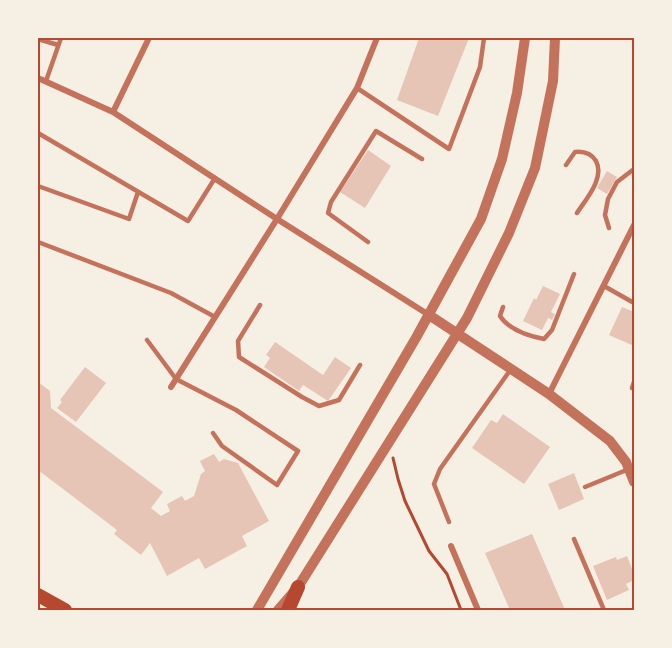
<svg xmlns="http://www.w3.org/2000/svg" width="672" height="648" viewBox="0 0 672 648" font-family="Quicksand,sans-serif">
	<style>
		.building { fill: #e6c5b7 }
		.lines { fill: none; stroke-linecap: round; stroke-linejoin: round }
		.path { stroke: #b5482f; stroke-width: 3 }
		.service { stroke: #c5725c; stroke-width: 4.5 }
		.minor { stroke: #c5725c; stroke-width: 6 }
		.tertiary { stroke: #c5725c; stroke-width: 10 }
		.primary { stroke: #b5482f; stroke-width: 14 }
		.neatline { fill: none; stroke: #b5482f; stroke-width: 2 }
	</style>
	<rect width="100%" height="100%" fill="#f6efe4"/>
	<!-- building -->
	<path class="building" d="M419 38H469L438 116 397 100Z
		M368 150 391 166 365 208 340 192Z
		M607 171 617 177 607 194 597 188Z
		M543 286 560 294 551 312 555 314 552 320 548 318 542 330 523 321 534 298 536 300Z
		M622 307 634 312V346L609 335Z
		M275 342 323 375 335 357 351 368 328 401 303 385 299 391 264 367 270 358 266 355Z
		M85 367 106 383 76 422 57 408 62 402 60 400Z
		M38 382 50 391 51 408 163 492 151 508 161 516 170 511 167 504 182 496 185 501 194 496 201 474 205 471 200 461 214 454 219 462 224 459 238 463 269 521 242 536 247 546 205 569 199 558 167 576 150 543 141 555 114 534 117 530 38 470Z
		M503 414 550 447 524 484 472 448 491 420 497 423Z
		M574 473 584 499 559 510 548 484Z
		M532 534 565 610H510L485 553Z
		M627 556 634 574V580L626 584 629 590 607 600 593 566 616 557 617 560Z"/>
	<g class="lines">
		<!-- path -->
		<path class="path" d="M393 458 398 479 405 501 429 551 447 574 461 610"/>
		<!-- service -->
		<path class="service" d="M38 39 58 45
			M46 81 61 38
			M357 88 449 149 480 67 484 38
			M38 133 188 221 215 178
			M566 165 575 152C584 151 591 153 596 161 605 178 586 199 577 213
			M38 186 129 219 138 192
			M609 228 605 215 608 199 617 182 634 169
			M38 242 171 293 215 317
			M368 242 328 213 331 202 376 131 422 159
			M604 286 634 303
			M260 305 238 341 239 357 302 397 319 406 339 400 360 365
			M503 307 500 316C509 330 529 336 544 339L552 330 574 274
			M147 340 176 379 236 410 298 451 277 485 222 446 213 433
			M632 388 634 382
			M585 487 629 469
			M449 522 434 484 440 469 511 369
			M574 539 604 610"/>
		<!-- minor -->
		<path class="minor" d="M38 78 113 112 277 219 429 315
			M113 112 149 38
			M171 387 277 219 357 88 377 38
			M549 394 634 225
			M451 546 478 610"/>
		<!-- tertiary -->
		<path class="tertiary" d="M429 315 549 394 610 441 626 462 634 482
			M257 610 417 336 481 219 502 159 517 93 525 38
			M278 610 298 587 467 318 509 233 535 168 553 81 555 38"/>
		<!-- primary -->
		<path class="primary" d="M38 595 65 610
			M288 610 298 587"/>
	</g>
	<!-- border -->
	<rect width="672" height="648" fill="none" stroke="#f6efe4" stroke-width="78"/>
	<rect x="39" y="39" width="594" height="570" class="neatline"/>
</svg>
